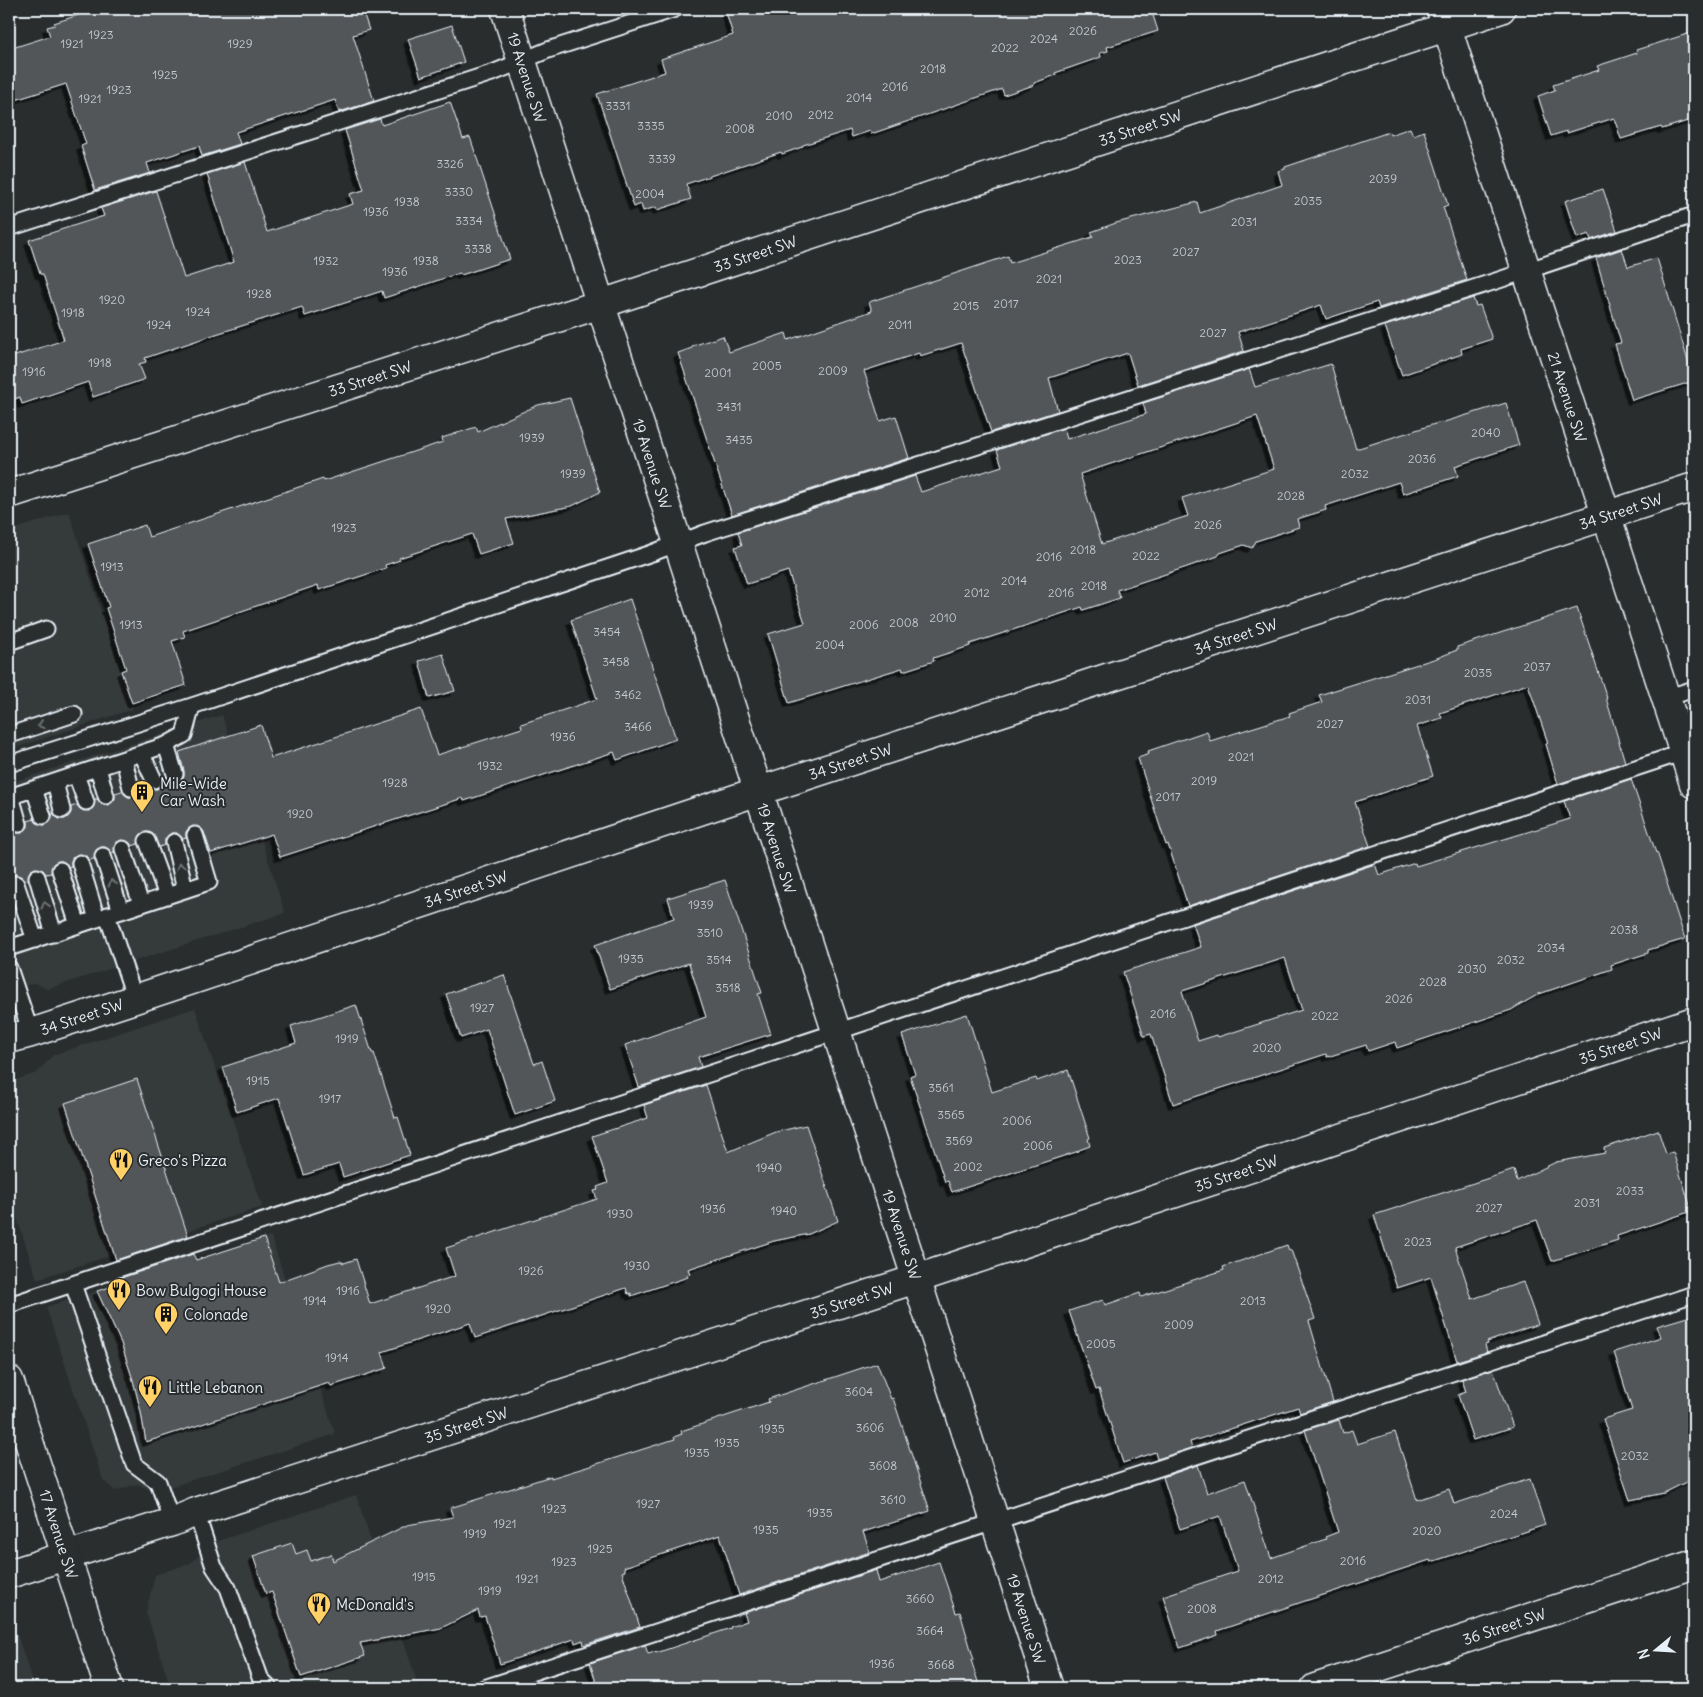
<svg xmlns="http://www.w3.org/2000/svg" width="1703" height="1697" viewBox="0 0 1703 1697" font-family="Delius,sans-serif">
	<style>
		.built { fill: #363a3b }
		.building { fill: #535759; stroke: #e8f1f8; fill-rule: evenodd; filter: url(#shadow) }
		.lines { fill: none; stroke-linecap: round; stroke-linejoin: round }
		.service-casing { stroke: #e8f1f8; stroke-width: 19 }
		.minor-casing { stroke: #e8f1f8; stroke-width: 31 }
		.secondary-casing { stroke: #e8f1f8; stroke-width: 31 }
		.service { stroke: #2a2d2e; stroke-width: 15 }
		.minor { stroke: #2a2d2e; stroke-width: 28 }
		.secondary { stroke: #2a2d2e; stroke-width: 28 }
		.oneway { stroke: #6c7275 }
		.labels { text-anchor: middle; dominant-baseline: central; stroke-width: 4; stroke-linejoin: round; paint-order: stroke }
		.number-label { font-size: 12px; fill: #c3cad0 }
		.street-label { font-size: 15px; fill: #e8f1f8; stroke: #2a2d2e }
		.poi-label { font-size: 15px; fill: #e8f1f8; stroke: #2a2d2e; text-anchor: start }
	</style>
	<defs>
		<filter id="shadow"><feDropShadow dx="-4.5" dy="4.5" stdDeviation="0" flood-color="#0009"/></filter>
	</defs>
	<rect width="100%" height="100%" fill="#2a2d2e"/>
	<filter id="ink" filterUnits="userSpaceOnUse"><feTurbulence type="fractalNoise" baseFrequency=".02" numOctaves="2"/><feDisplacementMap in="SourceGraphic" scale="10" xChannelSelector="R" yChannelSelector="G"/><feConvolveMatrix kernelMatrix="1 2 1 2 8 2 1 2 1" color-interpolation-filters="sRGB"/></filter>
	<g filter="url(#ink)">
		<!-- built -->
		<path class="built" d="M69 512 133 709 9 750V531Z
			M222 715 285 913 47 989 35 983 9 991V783Z
			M195 1008 262 1207 37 1279 9 1194V1082L37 1073 53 1055Z
			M271 1236 335 1434 154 1492 138 1484 115 1491 103 1480 46 1307Z
			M356 1495 419 1688H171L146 1612 155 1575 191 1563 212 1543Z
			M9 1611 35 1688H9Z"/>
		<!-- building -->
		<path class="building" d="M97 9H362L369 30 353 35 374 101 339 112 335 100 236 132 240 144 202 156 199 146 147 163 150 173 95 190 81 146 86 144 66 84 9 102V49L50 36 47 27 55 25 54 23Z
			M725 9H1151L1158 31 1107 47 1108 51 1100 53 1101 57 1055 73 1056 75 1034 83V85L1004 95 1002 89 871 134 870 131 852 137 850 130 803 145 802 147 782 154 781 152 686 184 691 199 657 210 656 207 643 211 641 204 634 207 597 94 665 72 661 59 733 35Z
			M452 25 464 62 421 77 408 39Z
			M1694 32V119L1662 129 1661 127 1621 139 1614 118 1567 133V131L1551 136 1538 96 1555 90 1553 85 1599 70 1597 66 1637 53 1636 50Z
			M450 102 463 139 470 137 510 259 461 275 460 273 384 298 382 291 305 316 302 307 216 334 145 358 146 362 139 364 145 379 93 397 88 382 22 404 20 397 9 401V358L64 340 43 274H40L29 240 104 216 101 208 156 191 184 278 234 262 207 174 245 162 267 232 353 204 350 194 364 190 345 130 380 119 382 125Z
			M1410 128 1413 135 1424 131 1448 205 1443 207 1467 280 1379 308 1377 302 1326 319 1321 305 1238 332 1244 351 1138 385 1128 353 1049 378 1058 411 991 432 961 343 920 356 919 353 864 371 880 421 896 416 909 458 732 515 678 353 692 348V346L723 336 729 352 786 333 788 340 872 311 869 302 1008 256 1010 263 1093 237 1091 232 1116 223 1197 202 1200 213 1282 185 1278 171 1285 169V167L1389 132 1390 135Z
			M1603 189 1617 231 1591 240 1589 234 1577 238 1565 201Z
			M1622 249 1628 267 1657 258 1694 381 1632 400 1615 344 1621 343 1596 258Z
			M1473 298 1476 306 1480 305 1492 339 1461 349 1462 354 1402 375 1385 326Z
			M1331 364 1356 449 1441 422V423L1506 403 1519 445 1455 466 1458 476 1403 494 1399 482 1325 506 1326 510 1297 519 1299 527 1256 541 1252 548 1244 545 1220 553 1218 556 1187 567 1117 590 1120 598 1083 610 1082 607 970 644V646L933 658 934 661 903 671 902 668 789 703 768 634 805 623 788 571 747 584 735 547 742 545 738 532 915 476 921 492 1002 466 997 450 1064 428 1067 439 1146 414 1143 403 1249 369 1255 387ZM1257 416 1274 469 1182 498 1188 516 1102 544 1080 474Z
			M570 398 600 492 572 506 506 519 514 543 479 554 472 534 399 558 400 560 385 565 386 568 319 590 318 585 183 631 185 637 172 641 186 685 132 703 121 671 126 669 106 608 109 607 88 544 145 525 149 537 323 479 324 481 443 442 442 438 476 427 478 432 538 405Z
			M630 599 676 739 617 760 614 752 464 801 463 798 280 857 272 834 211 853 204 832 201 828 193 826 189 828 186 832V838L183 839 177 833H171L165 839V845L159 847 153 834 149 832H144L140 835 138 844 132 846 129 842 121 840 116 843 114 852 112 853 105 847H101L96 850 94 859 89 860 86 856 78 854 73 857 71 861V866L69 867 62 861H58L53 864 51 873 46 874 43 870 35 868 30 871 28 880 25 881 22 877 17 875H13L9 878V827L16 833H22L28 827V821L34 819 37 823 45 825 50 822 53 813 59 819H65L71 813V807L77 805 80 809 89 811 93 808 95 799H97L103 805H109L115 799V793L122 791 128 797H134L140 791V785L145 783 149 788 157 789 162 785 163 778 166 777 172 783H178L184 777V771L179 752 261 725 271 758 421 709 437 755 522 728 521 724 597 699 571 620Z
			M1577 608 1607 698H1606L1625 762 1558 784 1546 744 1548 743 1528 684 1440 713 1442 718 1417 726 1433 776 1355 802 1370 846 1188 906 1168 844 1166 845 1138 758 1149 754 1148 751 1207 731 1210 741 1290 716 1289 713 1322 702 1319 695 1437 658 1457 650V647Z
			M443 654 455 691 429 698 419 661Z
			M1631 779 1656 853 1657 852 1685 939 1648 950V953L1611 965 1612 969 1539 994 1511 1010 1397 1048 1395 1042 1368 1051 1366 1045 1327 1057 1326 1054 1173 1104 1151 1034 1144 1036 1123 972 1201 947 1193 924 1375 864 1379 875 1415 863 1416 866 1570 819 1564 801ZM1285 958 1302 1010 1218 1037 1217 1035 1198 1041 1182 991Z
			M725 880 762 993 758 994 771 1034 698 1057 701 1067 639 1087 625 1045 706 1017 689 963 610 989 595 945 674 918 668 898Z
			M504 975 534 1064 542 1061 555 1101 515 1115 487 1029 461 1038 446 994Z
			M356 1005 372 1053H374L395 1118 398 1117 410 1155 343 1177 339 1164 304 1175 279 1098 237 1112 223 1067 296 1043 291 1026Z
			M967 1014 992 1092 1036 1078 1037 1081 1068 1070 1090 1138 1088 1139 1090 1146 1079 1150V1151L952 1192 948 1181 945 1182 910 1076 915 1074 902 1035Z
			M137 1079 188 1236 116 1260 65 1103Z
			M706 1085 728 1152 776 1132 806 1125 838 1221 809 1234 774 1241 688 1269 690 1274 687 1275 688 1277 631 1296V1293L628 1294 626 1288 475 1338 470 1323 382 1352 387 1368 331 1386 329 1383 146 1442 141 1412 133 1380 121 1343 97 1291 123 1283 121 1278 193 1254 196 1260 264 1238 279 1282 328 1264 340 1261 344 1263 356 1259 370 1304 455 1276 446 1248 597 1199 594 1191 598 1190 597 1187 608 1183 592 1136 648 1118 644 1105Z
			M1658 1130 1666 1154 1673 1152 1692 1211 1617 1236 1618 1240 1552 1261 1537 1220 1455 1247 1472 1299 1523 1282 1538 1324 1487 1342 1488 1344 1485 1345 1487 1352 1457 1361 1431 1277 1397 1288 1374 1215 1514 1170 1517 1181 1556 1162 1605 1153 1604 1148Z
			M1287 1245 1289 1251 1291 1250 1315 1319 1309 1321 1333 1402 1300 1413 1298 1407 1190 1442 1192 1448 1157 1459 1155 1452 1123 1463 1099 1389 1096 1390 1069 1311 1103 1300 1105 1305 1140 1293 1141 1297 1224 1270 1223 1267Z
			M1694 1315V1478L1664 1493 1630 1500 1603 1419 1632 1410 1614 1352 1661 1337 1657 1326Z
			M877 1363 891 1399 893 1398 930 1511 863 1532 870 1552 739 1595 720 1535 624 1567 625 1571 622 1572 640 1627 584 1645 583 1640 575 1643 574 1639 500 1664 485 1616 480 1617 478 1610 441 1628 360 1643 365 1656 301 1677 272 1592 266 1594 253 1556 292 1543 296 1554 307 1550 311 1561 331 1554 333 1561 407 1525 453 1517 450 1508 551 1476V1478L587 1467 675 1439 674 1437 682 1434 681 1431 769 1402 768 1399Z
			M1493 1369 1513 1427 1473 1440 1458 1395 1466 1392 1462 1379Z
			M1339 1420 1343 1433 1352 1430 1357 1444 1395 1432 1417 1500 1449 1489 1454 1504 1530 1479 1545 1525 1431 1562 1430 1560 1302 1602 1217 1631 1218 1635 1180 1648 1163 1596 1238 1571 1220 1516 1180 1529 1163 1477 1198 1465 1207 1493 1245 1480 1271 1558 1326 1539 1325 1537 1338 1532 1305 1430Z
			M939 1562 956 1613 960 1612 974 1660H971L980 1688H598L590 1663 645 1645 648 1654 655 1652 656 1653 731 1628 730 1627 747 1621 744 1613 876 1570 879 1582Z"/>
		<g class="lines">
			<!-- service casing -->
			<g class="service-casing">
				<path id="service" d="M9 228 495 72 548 50 675 9
					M9 642 46 629
					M1666 698 1694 689
					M9 733 13 734 74 714
					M166 745 175 774
					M142 754 154 780
					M124 760 131 788
					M9 764 192 706 652 553 705 533 1499 280 1694 215
					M98 768 106 796
					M76 775 86 802
					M55 782 62 810
					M34 789 43 816
					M11 796 19 824
					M9 797 166 745 184 735 192 706
					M147 841 167 896
					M174 842 185 889
					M123 849 141 904
					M103 856 121 911
					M80 863 97 919
					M60 870 78 925
					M37 877 54 934
					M16 884 35 940
					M107 915 135 999
					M9 948 209 882 195 835
					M9 968 31 1033
					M73 1284 134 1464 158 1482 172 1522
					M9 1305 1690 750
					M196 1512 214 1567 228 1588 261 1680 269 1688
					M484 1688 1694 1294"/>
			</g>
			<!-- minor casing -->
			<g class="minor-casing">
				<g id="minor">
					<path id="s1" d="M505 9 1049 1688"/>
					<path id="s2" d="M1441 9 1694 784"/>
					<path id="s3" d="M9 494 601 304 1501 9"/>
					<path id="s4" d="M9 1039 31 1033 135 999 759 791 1694 487"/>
					<path id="s5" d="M9 1574 172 1522 196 1512 916 1279 1694 1021"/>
					<path id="s6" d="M1315 1688 1694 1564"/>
				</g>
			</g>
			<!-- secondary casing -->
			<g class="secondary-casing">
				<g id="secondary">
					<path id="s7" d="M9 1380 109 1688"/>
				</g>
			</g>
			<!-- service -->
			<use href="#service" class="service"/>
			<!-- minor -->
			<use href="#minor" class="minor"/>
			<!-- secondary -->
			<use href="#secondary" class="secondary"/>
		</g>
		<!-- one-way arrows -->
		<defs><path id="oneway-chevron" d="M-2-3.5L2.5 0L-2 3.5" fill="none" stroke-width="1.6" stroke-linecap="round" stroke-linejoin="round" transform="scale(1.25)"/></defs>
		<g class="oneway">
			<use href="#oneway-chevron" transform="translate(41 725) rotate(162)"/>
			<use href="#oneway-chevron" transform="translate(180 866) rotate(-103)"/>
			<use href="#oneway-chevron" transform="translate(112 883) rotate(-107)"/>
			<use href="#oneway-chevron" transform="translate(45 905) rotate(-107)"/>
		</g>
	</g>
	<!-- icons -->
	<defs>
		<g id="building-pin" transform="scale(1.25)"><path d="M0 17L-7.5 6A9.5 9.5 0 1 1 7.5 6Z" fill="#ffd166" stroke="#2a2d2e"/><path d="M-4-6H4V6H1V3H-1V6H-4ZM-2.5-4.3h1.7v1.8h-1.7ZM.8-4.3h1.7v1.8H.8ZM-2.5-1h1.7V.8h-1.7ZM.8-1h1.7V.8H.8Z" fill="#111"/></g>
		<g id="restaurant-pin" transform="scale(1.25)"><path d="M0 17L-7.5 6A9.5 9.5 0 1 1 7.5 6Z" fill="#ffd166" stroke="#2a2d2e"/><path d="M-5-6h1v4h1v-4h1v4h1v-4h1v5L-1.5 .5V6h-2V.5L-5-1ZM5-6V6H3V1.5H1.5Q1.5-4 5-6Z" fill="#111"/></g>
	</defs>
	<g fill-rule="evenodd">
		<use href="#building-pin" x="142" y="792"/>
		<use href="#restaurant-pin" x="121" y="1160"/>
		<use href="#restaurant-pin" x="119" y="1290"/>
		<use href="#building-pin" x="166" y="1314"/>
		<use href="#restaurant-pin" x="150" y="1387"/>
		<use href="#restaurant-pin" x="319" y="1604"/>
	</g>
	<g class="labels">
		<!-- number labels -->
		<g class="number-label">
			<text x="1083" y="30">2026</text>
			<text x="101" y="34">1923</text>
			<text x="1044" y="38">2024</text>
			<text x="72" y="43">1921</text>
			<text x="240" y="43">1929</text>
			<text x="1005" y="47">2022</text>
			<text x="933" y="68">2018</text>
			<text x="165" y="74">1925</text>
			<text x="895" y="86">2016</text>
			<text x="119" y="89">1923</text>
			<text x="859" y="97">2014</text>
			<text x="90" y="98">1921</text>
			<text x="618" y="105">3331</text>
			<text x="821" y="114">2012</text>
			<text x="779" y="115">2010</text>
			<text x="651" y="125">3335</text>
			<text x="740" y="128">2008</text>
			<text x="662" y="158">3339</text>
			<text x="450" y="163">3326</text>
			<text x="1383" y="178">2039</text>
			<text x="459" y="191">3330</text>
			<text x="650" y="193">2004</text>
			<text x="1308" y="200">2035</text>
			<text x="407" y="201">1938</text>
			<text x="376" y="211">1936</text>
			<text x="469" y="220">3334</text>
			<text x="1244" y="221">2031</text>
			<text x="478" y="248">3338</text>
			<text x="1186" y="251">2027</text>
			<text x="1128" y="259">2023</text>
			<text x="326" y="260">1932</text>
			<text x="426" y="260">1938</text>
			<text x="395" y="271">1936</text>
			<text x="1049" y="278">2021</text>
			<text x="259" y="293">1928</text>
			<text x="112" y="299">1920</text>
			<text x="1006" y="303">2017</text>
			<text x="966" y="305">2015</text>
			<text x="198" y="311">1924</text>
			<text x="73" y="312">1918</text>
			<text x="159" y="324">1924</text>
			<text x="900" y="324">2011</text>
			<text x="1213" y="332">2027</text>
			<text x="100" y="362">1918</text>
			<text x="767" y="365">2005</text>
			<text x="833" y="370">2009</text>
			<text x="34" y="371">1916</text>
			<text x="718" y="372">2001</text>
			<text x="729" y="406">3431</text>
			<text x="1486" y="432">2040</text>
			<text x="532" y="437">1939</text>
			<text x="739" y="439">3435</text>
			<text x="1422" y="458">2036</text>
			<text x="573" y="473">1939</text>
			<text x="1355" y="473">2032</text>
			<text x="1291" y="495">2028</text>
			<text x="1208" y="524">2026</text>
			<text x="344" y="527">1923</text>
			<text x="1083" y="549">2018</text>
			<text x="1146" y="555">2022</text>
			<text x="1049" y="556">2016</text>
			<text x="112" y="566">1913</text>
			<text x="1014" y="580">2014</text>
			<text x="1094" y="585">2018</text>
			<text x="977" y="592">2012</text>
			<text x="1061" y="592">2016</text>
			<text x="943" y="617">2010</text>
			<text x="904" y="622">2008</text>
			<text x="131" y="624">1913</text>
			<text x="864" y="624">2006</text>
			<text x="607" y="631">3454</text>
			<text x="830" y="644">2004</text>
			<text x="616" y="661">3458</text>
			<text x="1537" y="666">2037</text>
			<text x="1478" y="672">2035</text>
			<text x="628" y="694">3462</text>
			<text x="1418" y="699">2031</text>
			<text x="1330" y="723">2027</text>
			<text x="638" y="726">3466</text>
			<text x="563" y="736">1936</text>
			<text x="1241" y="756">2021</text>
			<text x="490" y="765">1932</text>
			<text x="1204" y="780">2019</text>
			<text x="395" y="782">1928</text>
			<text x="1168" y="796">2017</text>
			<text x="300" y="813">1920</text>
			<text x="701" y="904">1939</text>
			<text x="1624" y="929">2038</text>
			<text x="710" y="932">3510</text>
			<text x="1551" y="947">2034</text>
			<text x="631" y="958">1935</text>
			<text x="719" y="959">3514</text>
			<text x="1511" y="959">2032</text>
			<text x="1472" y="968">2030</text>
			<text x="1433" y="981">2028</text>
			<text x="728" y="987">3518</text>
			<text x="1399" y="998">2026</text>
			<text x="482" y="1007">1927</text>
			<text x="1163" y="1013">2016</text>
			<text x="1325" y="1015">2022</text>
			<text x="347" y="1038">1919</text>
			<text x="1267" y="1047">2020</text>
			<text x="258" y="1080">1915</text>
			<text x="941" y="1087">3561</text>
			<text x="330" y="1098">1917</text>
			<text x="951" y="1114">3565</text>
			<text x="1017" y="1120">2006</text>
			<text x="959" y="1140">3569</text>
			<text x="1038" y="1145">2006</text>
			<text x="968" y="1166">2002</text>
			<text x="769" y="1167">1940</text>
			<text x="1630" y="1190">2033</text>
			<text x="1587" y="1202">2031</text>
			<text x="1489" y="1207">2027</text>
			<text x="713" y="1208">1936</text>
			<text x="784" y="1210">1940</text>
			<text x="620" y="1213">1930</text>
			<text x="1418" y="1241">2023</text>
			<text x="637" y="1265">1930</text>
			<text x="531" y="1270">1926</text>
			<text x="348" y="1290">1916</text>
			<text x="315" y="1300">1914</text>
			<text x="1253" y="1300">2013</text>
			<text x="438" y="1308">1920</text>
			<text x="1179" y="1324">2009</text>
			<text x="1101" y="1343">2005</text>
			<text x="337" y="1357">1914</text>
			<text x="859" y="1391">3604</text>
			<text x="870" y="1427">3606</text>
			<text x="772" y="1428">1935</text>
			<text x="727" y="1442">1935</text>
			<text x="697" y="1452">1935</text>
			<text x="1635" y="1455">2032</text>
			<text x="883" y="1465">3608</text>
			<text x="893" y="1499">3610</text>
			<text x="648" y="1503">1927</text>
			<text x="554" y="1508">1923</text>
			<text x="820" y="1512">1935</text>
			<text x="1504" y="1513">2024</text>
			<text x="505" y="1523">1921</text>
			<text x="766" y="1529">1935</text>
			<text x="1427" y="1530">2020</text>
			<text x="475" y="1533">1919</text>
			<text x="600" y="1548">1925</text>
			<text x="1353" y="1560">2016</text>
			<text x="564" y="1561">1923</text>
			<text x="424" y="1576">1915</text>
			<text x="527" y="1578">1921</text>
			<text x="1271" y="1578">2012</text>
			<text x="490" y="1590">1919</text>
			<text x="920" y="1598">3660</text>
			<text x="1202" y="1608">2008</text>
			<text x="930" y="1630">3664</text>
			<text x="882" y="1663">1936</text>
			<text x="941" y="1664">3668</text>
		</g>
		<!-- street labels -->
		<g class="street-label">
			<text stroke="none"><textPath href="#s1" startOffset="72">19 Avenue SW</textPath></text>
			<text stroke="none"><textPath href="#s3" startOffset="1189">33 Street SW</textPath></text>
			<text stroke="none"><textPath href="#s3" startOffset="784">33 Street SW</textPath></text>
			<text stroke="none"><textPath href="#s3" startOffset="379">33 Street SW</textPath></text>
			<text stroke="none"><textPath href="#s2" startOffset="408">21 Avenue SW</textPath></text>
			<text stroke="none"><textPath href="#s1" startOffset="478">19 Avenue SW</textPath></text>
			<text stroke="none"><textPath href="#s4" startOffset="1696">34 Street SW</textPath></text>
			<text stroke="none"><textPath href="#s4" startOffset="1291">34 Street SW</textPath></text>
			<text stroke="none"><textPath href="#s4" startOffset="886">34 Street SW</textPath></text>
			<text stroke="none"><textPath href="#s1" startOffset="882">19 Avenue SW</textPath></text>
			<text stroke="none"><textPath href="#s4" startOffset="481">34 Street SW</textPath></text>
			<text stroke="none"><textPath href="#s4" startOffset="76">34 Street SW</textPath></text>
			<text stroke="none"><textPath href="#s5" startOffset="1696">35 Street SW</textPath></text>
			<text stroke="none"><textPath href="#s5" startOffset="1291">35 Street SW</textPath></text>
			<text stroke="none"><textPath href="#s1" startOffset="1288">19 Avenue SW</textPath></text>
			<text stroke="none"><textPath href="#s5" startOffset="886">35 Street SW</textPath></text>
			<text stroke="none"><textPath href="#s5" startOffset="481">35 Street SW</textPath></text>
			<text stroke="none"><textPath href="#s7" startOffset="162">17 Avenue SW</textPath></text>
			<text stroke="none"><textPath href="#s1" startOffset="1692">19 Avenue SW</textPath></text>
			<text stroke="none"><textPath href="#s6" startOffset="199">36 Street SW</textPath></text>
		</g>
		<!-- poi labels -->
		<g class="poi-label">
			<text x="160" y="783">Mile-Wide<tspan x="160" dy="17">Car Wash</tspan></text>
			<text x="138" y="1160">Greco's Pizza</text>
			<text x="136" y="1290">Bow Bulgogi House</text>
			<text x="184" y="1314">Colonade</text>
			<text x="168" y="1387">Little Lebanon</text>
			<text x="336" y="1604">McDonald's</text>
		</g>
	</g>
	<!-- margin -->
	<rect width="1703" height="1697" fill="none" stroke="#2a2d2e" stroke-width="30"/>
	<rect x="15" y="15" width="1673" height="1667" fill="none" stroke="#e8f1f8" stroke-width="2" filter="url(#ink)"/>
	<!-- north arrow -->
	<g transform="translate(1656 1650) rotate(252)" stroke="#2a2d2e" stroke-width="4" paint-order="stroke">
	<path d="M0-4L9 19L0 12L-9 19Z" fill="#e8f1f8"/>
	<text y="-8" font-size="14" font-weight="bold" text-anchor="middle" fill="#e8f1f8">N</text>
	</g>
</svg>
